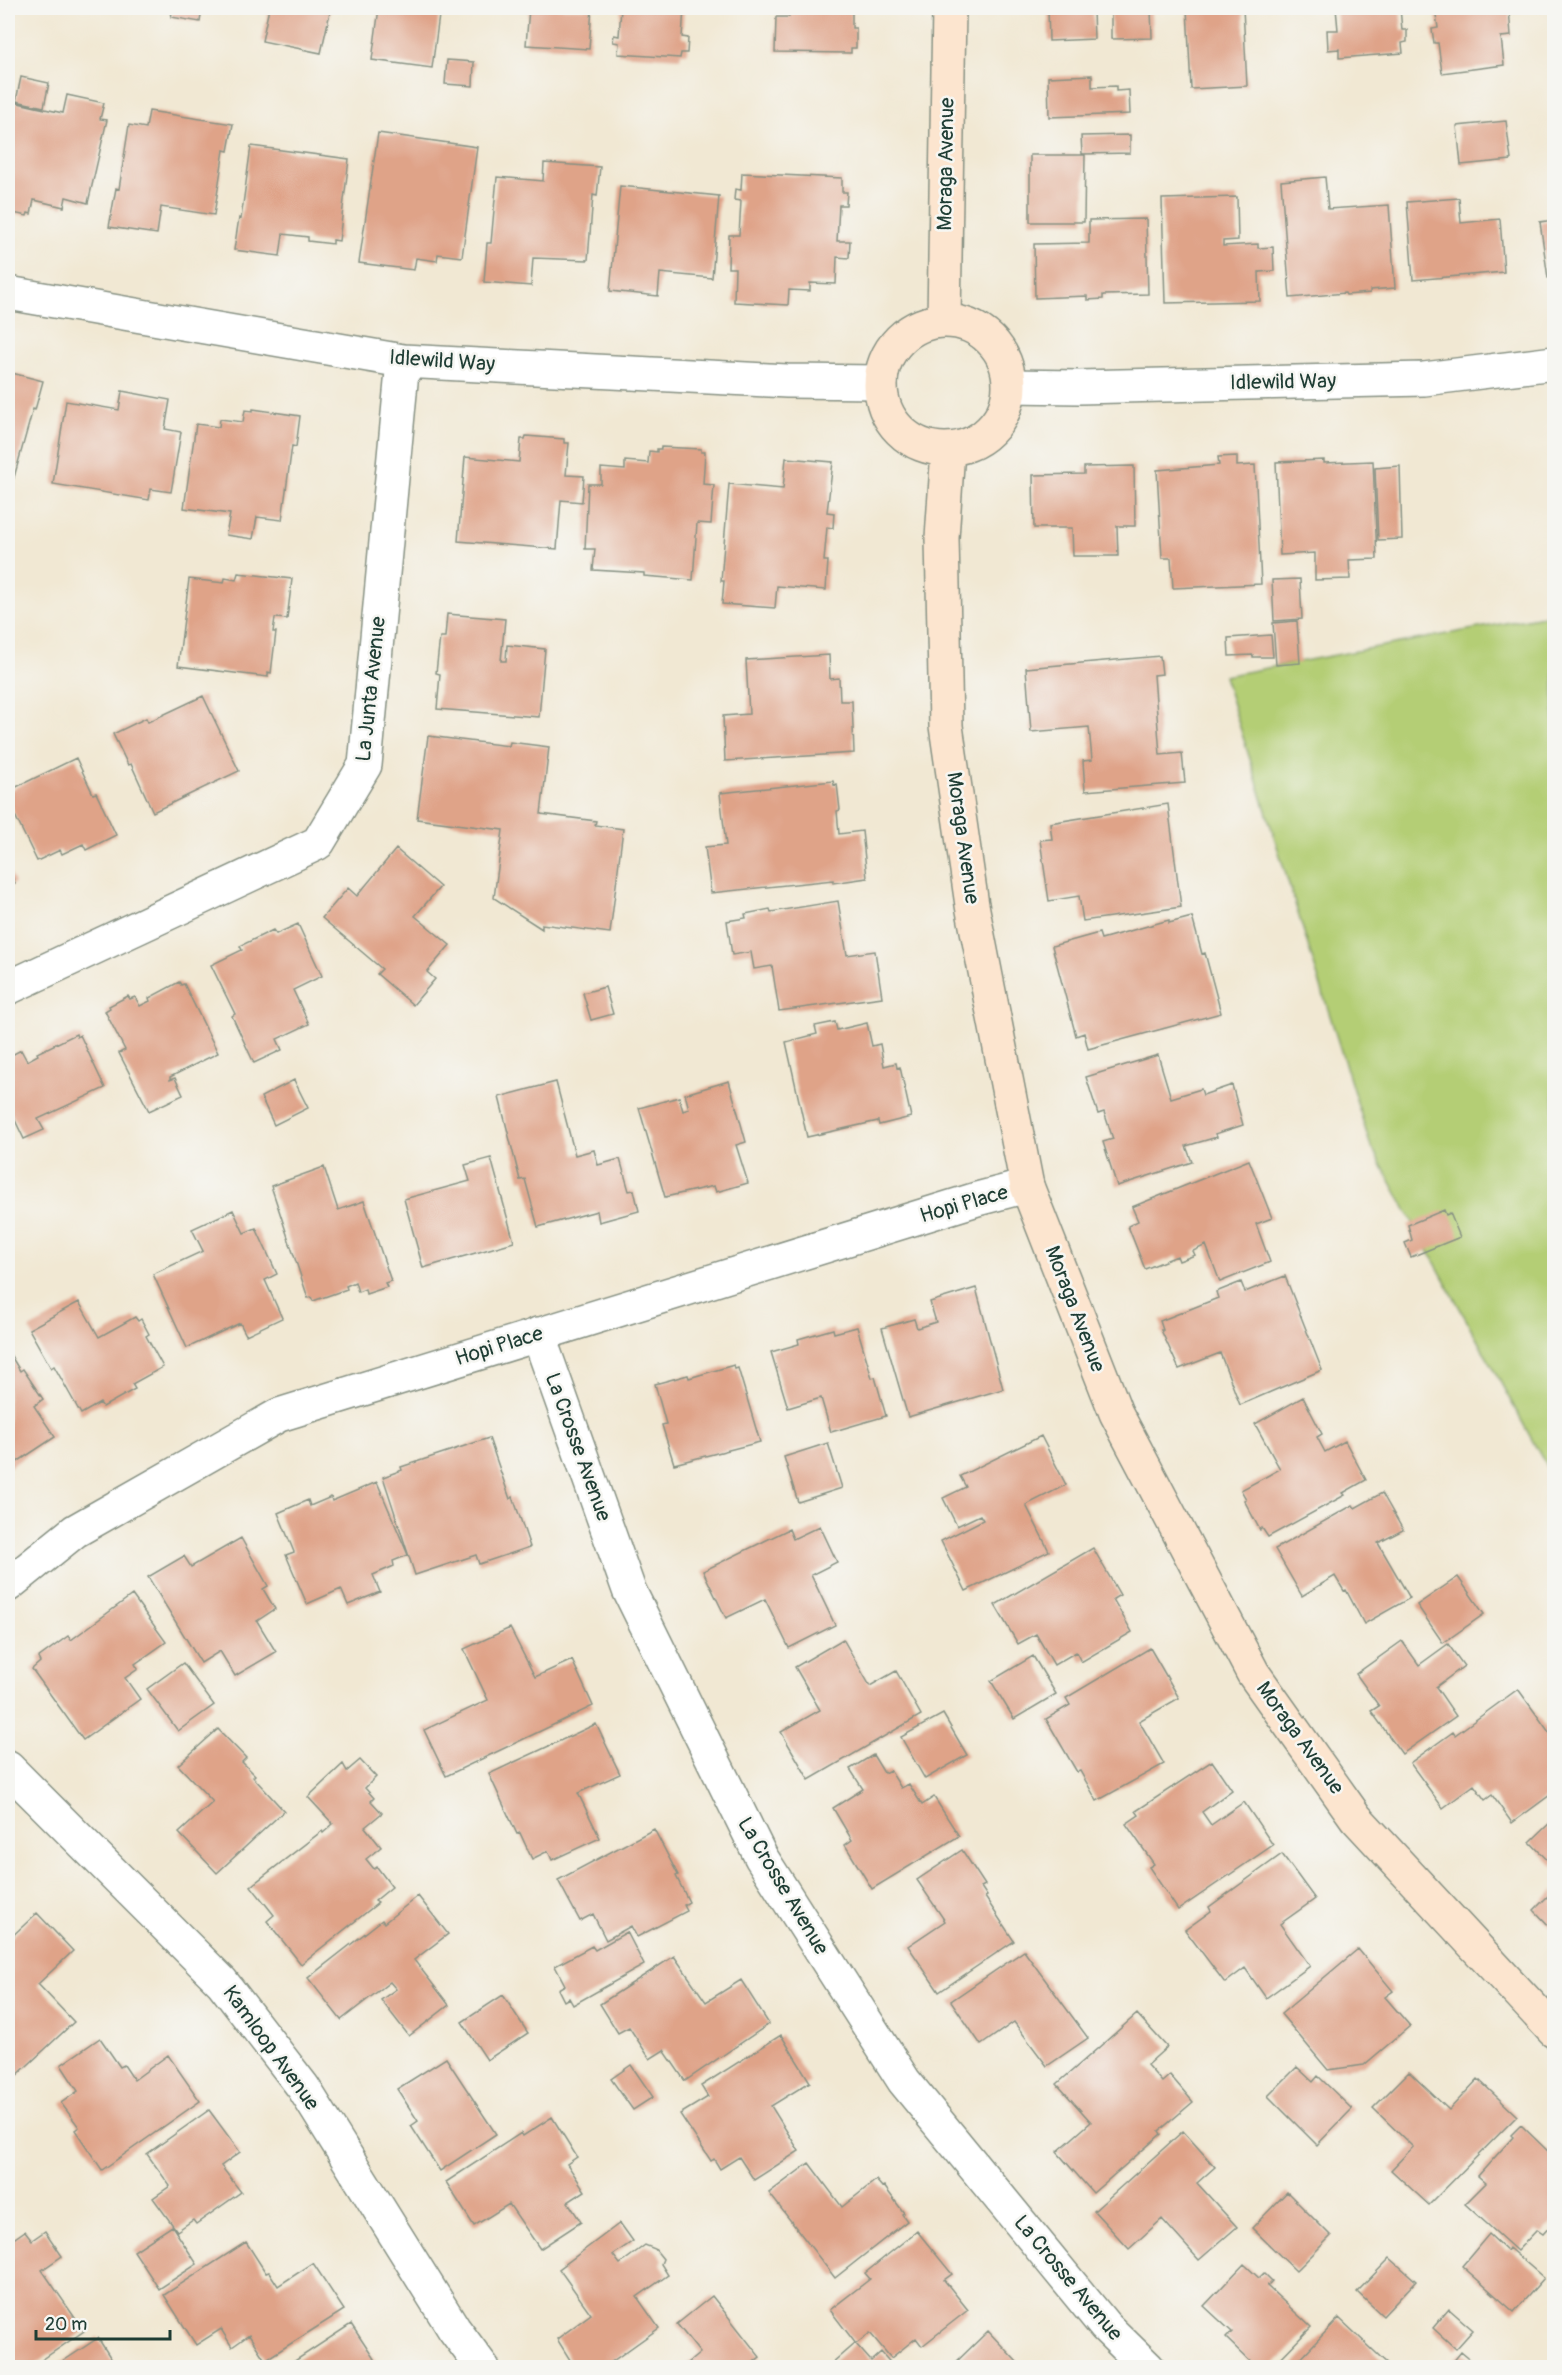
<svg xmlns="http://www.w3.org/2000/svg" width="1562" height="2375" viewBox="0 0 1562 2375" font-family="Pangolin,sans-serif">
	<style>
		.green { fill: #b4ce74; stroke: #6a8654; stroke-width: 1.5 }
		.building { fill: #dfa388 }
		.lines { fill: none; stroke-linecap: round; stroke-linejoin: round }
		.minor-casing { stroke: #889284; stroke-width: 36 }
		.secondary-casing { stroke: #889284; stroke-width: 36 }
		.minor { stroke: #fff; stroke-width: 33 }
		.secondary { stroke: #fce5cf; stroke-width: 33 }
		.labels { text-anchor: middle; dominant-baseline: central; stroke-width: 5; stroke-linejoin: round; paint-order: stroke }
		.street-label { font-size: 21px; fill: #1f3d34; stroke: #f6f6f2 }
	</style>
	<rect width="100%" height="100%" fill="#f6f6f2"/>
	<filter id="ink" filterUnits="userSpaceOnUse"><feTurbulence type="fractalNoise" baseFrequency=".0167" numOctaves="2"/><feDisplacementMap in="SourceGraphic" scale="12" xChannelSelector="R" yChannelSelector="G"/><feConvolveMatrix kernelMatrix="1 2 1 2 8 2 1 2 1" color-interpolation-filters="sRGB"/></filter>
	<filter id="wash" filterUnits="userSpaceOnUse"><feTurbulence type="fractalNoise" baseFrequency=".008" numOctaves="4" result="noise"/><feDisplacementMap in="SourceGraphic" scale="24" xChannelSelector="R" yChannelSelector="G"/><feGaussianBlur stdDeviation="1.35" result="paint"/><feColorMatrix in="noise" values="0 0 0 0 0 0 0 0 0 0 0 0 0 0 0 0 0 1.4 0 .05"/><feComposite in="paint" operator="in"/></filter>
	<g filter="url(#wash)">
		<rect width="100%" height="100%" fill="#f1e8d3"/>
		<!-- green -->
		<path class="green" d="M1554 614V1480L1370 1144 1224 676Z"/>
		<g id="blocks">
			<!-- building -->
			<path class="building" d="M173 8H202L200 22 171 17Z
				M269 8H331L321 53 262 41Z
				M379 8H440L432 68 372 60Z
				M529 8H592L589 49 526 45Z
				M621 8H684L682 37 688 38 687 53H681L680 58 618 54 619 43 613 42 614 35 619 36Z
				M789 8H852V28H856V48H851V53L775 52 776 17H789Z
				M1048 8H1110V9L1093 10 1094 39 1049 41Z
				M1111 8H1151L1152 38 1111 39Z
				M1187 8H1243L1247 86 1191 89Z
				M1336 8H1400L1402 30H1407V42L1402 43 1403 53 1339 58V49L1328 50 1327 30H1338Z
				M1435 8H1509L1511 36 1501 37 1504 65 1442 73 1438 43H1434L1432 29 1438 28Z
				M447 60 474 62 473 86 445 84Z
				M1092 75V87L1116 86V91L1129 90 1130 114 1049 117 1048 77Z
				M21 77 49 83 44 107 16 101Z
				M67 95 104 103 100 119 107 120 88 203 66 197 64 207 34 200 31 214 28 213 27 216 8 212V110L9 101 63 113Z
				M149 111 233 124 228 151 224 150 214 215 161 207 157 234 109 227 116 188 119 189 129 125 146 128Z
				M1506 121 1511 160 1461 165 1457 126Z
				M378 133 477 147 462 257 438 254 437 261 416 258 414 270 359 263Z
				M1130 135V153L1082 154 1081 136Z
				M251 146 349 159 339 241 333 240V244L308 241V237L283 234 280 256 234 250 239 218 241 219Z
				M1030 155H1085L1084 222H1030Z
				M544 163 600 167 597 196 593 195 588 260 533 258 531 286 484 282 487 243H491L497 177 543 181Z
				M742 173 842 178V192H847L846 205H839L837 241H850L849 258 837 257 836 284 810 283V291L789 290 788 305 734 302 735 268H728L729 235H739L741 201 734 200 735 189 741 190Z
				M1325 177 1328 209 1389 205 1395 288 1370 290V293L1346 295 1345 293 1290 298 1281 181Z
				M620 186 719 196 712 278 660 273 658 296 610 291Z
				M1237 197 1238 240 1223 241V246L1258 244V248L1273 247 1274 271 1259 272 1260 301 1165 303 1162 199Z
				M1459 198 1461 223 1500 219 1504 272 1413 280 1407 202Z
				M1146 219 1148 294 1103 295V299L1087 300V296L1035 298 1034 244 1089 243V220Z
				M1554 220V277L1548 278 1540 222Z
				M8 372 43 381 35 410 33 409 13 481 8 479Z
				M122 391 170 400 165 429 181 432 171 492 151 489 149 500 53 484 66 401 119 410Z
				M253 409 300 416 296 447 292 446 282 520 257 517 253 539 226 535 230 514 184 508 196 424 219 427 220 419 243 422 245 410 253 411Z
				M526 436 564 439V443H569L566 475 584 476 582 502 561 500 557 549 458 541 465 457 519 462 521 439H525Z
				M661 447 701 449V452H705L703 484 714 485 711 524 697 523 693 580 644 576V573L593 570 595 549H585L588 484H601V468L625 470V461L648 463 649 451 657 452V449H661Z
				M1237 456V466L1255 465 1261 584 1173 588 1171 558H1162L1157 470 1219 465 1218 457Z
				M786 458 833 462 827 512 834 513 833 528 827 527 824 561H828L826 590 777 586 775 608 722 604 724 581H721L729 484 783 489Z
				M1324 460V463L1373 461 1377 559 1349 560 1350 579 1315 580V553L1280 555 1276 462Z
				M1134 466 1135 526H1117L1118 556H1073L1072 528H1034L1033 475 1084 474V467Z
				M1400 466 1402 539 1378 540 1375 468Z
				M238 573 292 579 287 619 275 618 273 632H276L271 673 268 672V677L178 666 189 579 224 583 225 578 236 580Z
				M1300 579 1302 619 1274 621 1272 580Z
				M447 614 505 619 501 661H506L507 645 545 649 539 717 437 709 440 674 436 673 440 637H445Z
				M1297 621 1300 663 1276 665 1273 623Z
				M1271 635 1273 657H1253V655L1229 656 1228 638Z
				M829 655 830 679 839 678 840 701H852L854 753 725 761 723 716 749 714 746 660Z
				M1160 656 1162 674 1154 675 1160 755 1182 753 1185 783 1085 791 1083 761 1092 760 1089 727 1031 732 1026 668Z
				M203 696 239 771 153 812 131 764 128 765 113 734 146 718 148 722Z
				M428 736 509 746 510 742 549 747 541 814 596 821 595 825 623 829 610 933 542 924V929L494 898 503 830 417 819Z
				M76 758 93 794 96 793 116 835 86 850 83 844 62 854 60 850 37 861 8 801V791Z
				M833 781 834 785 837 784 840 810 837 811 839 834 862 831 867 878 833 883V880L711 893 705 847 726 845 720 793Z
				M1168 804 1181 907 1083 921 1079 896 1049 901 1040 840 1052 839 1050 823Z
				M396 849 440 887 415 916 450 945 427 972 435 979 413 1005 377 974 382 969 322 918 348 888 357 896Z
				M8 869 15 883 8 887Z
				M838 901 847 955 875 951 882 997 779 1011 772 966 754 969 751 952 732 955 727 921 746 918 745 914 770 909 771 912Z
				M1192 917 1202 954 1205 953 1221 1013 1088 1049 1084 1033 1076 1036 1052 946 1099 933 1101 939 1169 920V923Z
				M298 924 322 976 293 990 309 1024 277 1039 282 1050 254 1063 232 1016 235 1014 211 965 242 950 240 946 273 930 276 934Z
				M179 982 181 985 184 984 218 1053 170 1077V1080L175 1078 183 1095 149 1111 119 1053 125 1050 105 1011 110 1008 109 1006 128 996 130 999 135 997 140 1006 150 1001 149 998Z
				M605 987 613 1014 591 1020 583 993Z
				M835 1022 837 1030 867 1023 872 1046 880 1044 884 1066 896 1063 897 1068 900 1067 911 1117 879 1125 878 1121 807 1137 786 1042 817 1034 815 1026Z
				M76 1034 77 1037 80 1035 105 1088 38 1119 44 1130 24 1139 12 1114 9 1115 8 1112V1057L21 1050 27 1061 38 1055 37 1053Z
				M1158 1055 1171 1098 1201 1089 1203 1095 1232 1085 1243 1125 1215 1134 1217 1137 1186 1146 1192 1162 1117 1186 1103 1142 1113 1139 1104 1112 1098 1114 1086 1077Z
				M294 1080 308 1108 274 1125 261 1097Z
				M729 1081 746 1142 736 1145 748 1183 716 1192 714 1186 665 1197 639 1108 679 1097 683 1111 689 1109 685 1094Z
				M556 1082 575 1155 594 1150 598 1165 620 1159 629 1191 634 1190 639 1211 599 1222 597 1211 538 1227 525 1179 520 1180 499 1097Z
				M491 1158 514 1242 423 1268 404 1199 470 1181 465 1165Z
				M1249 1160 1272 1218 1256 1224 1270 1262 1220 1282 1206 1245 1193 1251 1195 1255 1179 1261 1177 1256 1145 1269 1128 1226 1138 1221 1132 1207Z
				M324 1167 338 1210 364 1201 391 1281 385 1283 387 1287 366 1294 365 1289 358 1292 355 1282 346 1286 347 1289 313 1301 311 1297 308 1298 271 1186Z
				M233 1210 244 1233 256 1228 277 1274 265 1280 282 1318 246 1335 240 1323 187 1348 153 1274 203 1251 192 1229Z
				M1444 1210 1446 1215 1450 1213 1460 1237 1411 1257 1405 1243 1412 1240 1408 1225Z
				M1285 1276 1322 1370 1240 1405 1220 1353 1179 1369 1161 1330H1163L1160 1321 1218 1298 1216 1292 1241 1282 1245 1292Z
				M976 1288 1003 1389 908 1417 882 1328 914 1319 917 1328 936 1322 930 1302Z
				M79 1302 99 1337 135 1317 138 1321 141 1319 149 1334 146 1336 163 1367 132 1384 135 1389 103 1407 100 1403 81 1414 54 1366 51 1368 29 1329Z
				M857 1327 872 1378 875 1377 886 1416 831 1432 821 1398 788 1408 771 1352 799 1344 798 1339 833 1329 834 1333Z
				M8 1351 20 1371 23 1369 43 1399 34 1406 55 1437 8 1468Z
				M734 1365 735 1369 738 1368 760 1442 674 1464 662 1425 666 1424 655 1384 688 1375 689 1378Z
				M1303 1397 1322 1434 1317 1437 1325 1452 1345 1441 1366 1480 1343 1493 1345 1495 1268 1537 1262 1528 1260 1530 1244 1500 1246 1499 1241 1490 1280 1469 1255 1424Z
				M1041 1436 1066 1485 1026 1505 1049 1551 966 1591 941 1541 983 1520 980 1515 957 1526 943 1498 966 1487 960 1476Z
				M489 1438 510 1499 513 1497 530 1547 479 1564 476 1555 415 1575 383 1477 402 1470 401 1467Z
				M828 1443 842 1488 798 1502 784 1457Z
				M377 1482 408 1555 393 1561 394 1566 373 1575 380 1592 348 1605 341 1589 307 1604 286 1555 294 1552 278 1513 308 1500 310 1506 331 1497 332 1501Z
				M1382 1493 1403 1530 1378 1543 1410 1598 1364 1624 1346 1590 1344 1591 1335 1576 1302 1596 1275 1549 1353 1505 1355 1508Z
				M820 1526 837 1562 811 1575 835 1625 789 1648 765 1599 726 1618 703 1571 789 1529 793 1539Z
				M241 1538 268 1586 263 1589 275 1609 257 1621 276 1652 235 1676 220 1651 201 1663 148 1577 184 1556 191 1567Z
				M1093 1548 1120 1595 1113 1599 1132 1632 1081 1662 1076 1652 1054 1665 1036 1634 1018 1644 995 1605Z
				M1458 1577 1484 1614 1443 1643 1417 1605Z
				M132 1595 166 1642 135 1664 138 1669 125 1678 140 1699 83 1740 32 1669 40 1662 38 1658 68 1636 71 1640Z
				M510 1628 535 1677 572 1660 593 1706 446 1776 424 1730 488 1700 464 1649Z
				M843 1639 870 1686 896 1671 921 1715 809 1780 781 1732 820 1710 795 1667Z
				M1402 1641 1419 1665 1448 1644 1464 1666 1436 1687 1456 1716 1402 1754 1371 1711 1379 1706 1356 1674Z
				M1150 1648 1179 1698 1139 1721 1164 1764 1097 1801 1080 1771 1077 1772 1046 1719 1070 1705 1066 1698Z
				M1033 1656 1056 1694 1014 1719 991 1681Z
				M183 1663 214 1705 178 1731 147 1689Z
				M1518 1689 1554 1739V1792L1512 1823 1492 1795 1485 1800 1474 1785 1443 1808 1410 1763 1453 1732 1455 1735Z
				M943 1714 967 1755 925 1779 901 1737Z
				M596 1724 620 1774 578 1793 600 1838 552 1860 548 1851 532 1859 520 1833 517 1834 489 1774Z
				M218 1729 246 1758 242 1762 255 1775 253 1777 284 1811 217 1873 179 1833 213 1802 178 1765Z
				M873 1755 884 1773 890 1770 901 1788 909 1784 922 1805 934 1797 959 1836 872 1889 845 1845 852 1840 833 1808 863 1789 850 1769Z
				M360 1760 376 1777 365 1788 374 1798 371 1801 382 1813 365 1827 381 1847 366 1859 374 1869 377 1867 392 1887 375 1901 378 1903 301 1964 267 1921 274 1915 251 1886 322 1831 323 1833 333 1824 308 1797 343 1764 347 1771Z
				M1212 1761 1232 1790 1202 1812 1211 1825 1244 1802 1273 1845 1178 1910 1149 1867 1154 1864 1126 1824 1139 1815 1136 1811Z
				M1554 1819V1867L1530 1842Z
				M654 1829 678 1875 676 1876 689 1902 684 1905 687 1911 637 1937 631 1926 606 1940 593 1914 580 1921 558 1880Z
				M962 1850 985 1885 981 1887 987 1896 985 1897 1014 1941 939 1992 908 1946 945 1921 917 1880Z
				M1282 1854 1315 1899 1280 1924 1310 1966 1266 1998 1245 1968 1225 1983 1185 1930 1211 1911 1209 1907Z
				M1554 1890V1931L1534 1910Z
				M418 1896 448 1934 414 1960 449 2005 409 2036 381 2000 396 1989 390 1982 341 2020 308 1978 382 1920 384 1923Z
				M37 1913 73 1951 38 1984 74 2022 13 2079 8 2073V1940Z
				M627 1932 644 1965 573 2005 569 1998 564 2001 558 1989 565 1985 555 1966 592 1946 595 1950Z
				M1358 1949 1393 1991 1385 1997 1410 2026 1364 2065 1328 2070 1281 2014Z
				M1024 1951 1088 2038 1047 2066 1014 2022 981 2045 951 2001Z
				M674 1956 706 2002 741 1980 769 2024 685 2081 664 2050 650 2059 629 2027 618 2033 600 2004Z
				M503 1995 528 2033 487 2060 462 2022Z
				M1137 2014 1167 2047 1147 2065 1162 2082 1170 2075 1193 2102 1159 2131 1161 2134 1093 2193 1057 2152 1091 2122 1057 2084Z
				M781 2035 810 2082 771 2106 799 2151 754 2180 739 2157 720 2169 714 2159 711 2161 680 2114 708 2097 701 2086Z
				M100 2038 120 2067 124 2065 134 2080 168 2055 200 2101 102 2170 75 2130 79 2127 61 2103 78 2091 61 2065Z
				M446 2058 496 2134 440 2171 411 2126 418 2121 397 2089Z
				M631 2065 653 2097 633 2110 611 2079Z
				M1297 2067 1313 2082 1318 2076 1352 2109 1317 2145 1268 2096Z
				M1409 2072 1449 2110 1478 2079 1517 2116 1429 2205 1391 2170 1413 2147 1373 2108Z
				M209 2110 240 2152 221 2166 241 2192 196 2224 193 2220 177 2231 153 2198 170 2186 147 2154Z
				M552 2117 577 2157 567 2164 585 2191 568 2202 581 2222 540 2249 509 2204 474 2226 446 2182 521 2133 523 2136Z
				M1521 2125 1554 2157V2222L1543 2234 1537 2230 1517 2251 1465 2204 1486 2183 1478 2176 1513 2137 1511 2135Z
				M1183 2131 1215 2167 1197 2183 1237 2227 1199 2260 1162 2219 1129 2249 1094 2211Z
				M809 2163 842 2207 876 2180 882 2187 884 2186 904 2213 902 2214 907 2221 835 2278 769 2193Z
				M1287 2192 1331 2236 1296 2271 1252 2228Z
				M620 2223 633 2241 613 2255 620 2264 645 2245 655 2249 663 2259 661 2264 668 2275 637 2297 659 2328 603 2368H575L557 2339 591 2314 559 2269Z
				M172 2226 197 2264 159 2289 134 2251Z
				M25 2231 32 2240 45 2231 62 2256 42 2270 84 2331 30 2368H8V2323L11 2321 8 2316V2239L10 2237 12 2240Z
				M917 2231 952 2274 944 2280 968 2310 922 2346 916 2338 891 2358 870 2333 856 2344 830 2310 870 2279 865 2273Z
				M1489 2234 1507 2251 1509 2248 1544 2278 1514 2312 1462 2266Z
				M246 2242 266 2273 269 2272 278 2286 313 2263 344 2310 265 2360 249 2335 232 2347 221 2329 196 2345 164 2295Z
				M1390 2258 1416 2281 1383 2316 1357 2292Z
				M1244 2264 1259 2278 1264 2273 1272 2281 1267 2286 1311 2327 1271 2368H1257L1226 2338 1232 2332 1204 2306Z
				M712 2296 760 2357 746 2368H682L700 2353 677 2324Z
				M1449 2309 1473 2330 1456 2349 1433 2328Z
				M1339 2318 1392 2368H1291Z
				M351 2324 380 2368H284Z
				M988 2331 1018 2363 1014 2368H950Z
				M98 2338 117 2368H53Z
				M855 2343 871 2361 881 2352 895 2368H833L831 2364Z
				M1461 2352 1480 2368H1448Z"/>
		</g>
	</g>
	<g filter="url(#ink)">
		<use href="#blocks" fill-opacity="0" stroke="#889284" stroke-width="1.5"/>
		<g class="lines">
			<!-- minor casing -->
			<g class="minor-casing">
				<path id="minor" d="M8 293 403 361 787 381 881 382
					M1010 386 1079 387 1424 379 1554 363
					M8 988 318 843 365 765 403 361
					M538 1334 629 1590 761 1857 904 2081 1105 2326 1148 2368
					M8 1585 75 1531 279 1415 977 1199 1027 1186
					M8 1768 222 1982 303 2087 454 2329 483 2368"/>
			</g>
			<!-- secondary casing -->
			<g class="secondary-casing">
				<path id="secondary" d="M944 320 949 8
					M881 385a64 64 0 1 1 128 0a64 64 0 1 1-128 0Z
					M948 450 942 538 946 726 972 905 1027 1186 1116 1413 1253 1673 1356 1818 1554 2031"/>
			</g>
			<!-- minor -->
			<use href="#minor" class="minor"/>
			<!-- secondary -->
			<use href="#secondary" class="secondary"/>
		</g>
	</g>
	<g class="labels">
		<!-- street labels -->
		<g class="street-label">
			<text transform="translate(946 164) rotate(-89)">Moraga Avenue</text>
			<text transform="translate(442 361) rotate(4)">Idlewild Way</text>
			<text transform="translate(1283 382) rotate(-1)">Idlewild Way</text>
			<text transform="translate(371 689) rotate(-84)">La Junta Avenue</text>
			<text transform="translate(963 838) rotate(82)">Moraga Avenue</text>
			<text transform="translate(964 1204) rotate(-16)">Hopi Place</text>
			<text transform="translate(1075 1309) rotate(69)">Moraga Avenue</text>
			<text transform="translate(499 1346) rotate(-17)">Hopi Place</text>
			<text transform="translate(578 1447) rotate(70)">La Crosse Avenue</text>
			<text transform="translate(1300 1738) rotate(54)">Moraga Avenue</text>
			<text transform="translate(783 1886) rotate(59)">La Crosse Avenue</text>
			<text transform="translate(271 2048) rotate(54)">Kamloop Avenue</text>
			<text transform="translate(1068 2278) rotate(50)">La Crosse Avenue</text>
		</g>
	</g>
	<!-- margin -->
	<rect width="1562" height="2375" fill="none" stroke="#f6f6f2" stroke-width="30"/>
	<!-- scale -->
	<path d="M36 2330v9h134v-9" fill="none" stroke="#1f3d34" stroke-width="3"/>
	<text x="45" y="2330" font-size="18" fill="#1f3d34" stroke="#f6f6f2" stroke-width="4.5" paint-order="stroke">20 m</text>
</svg>
